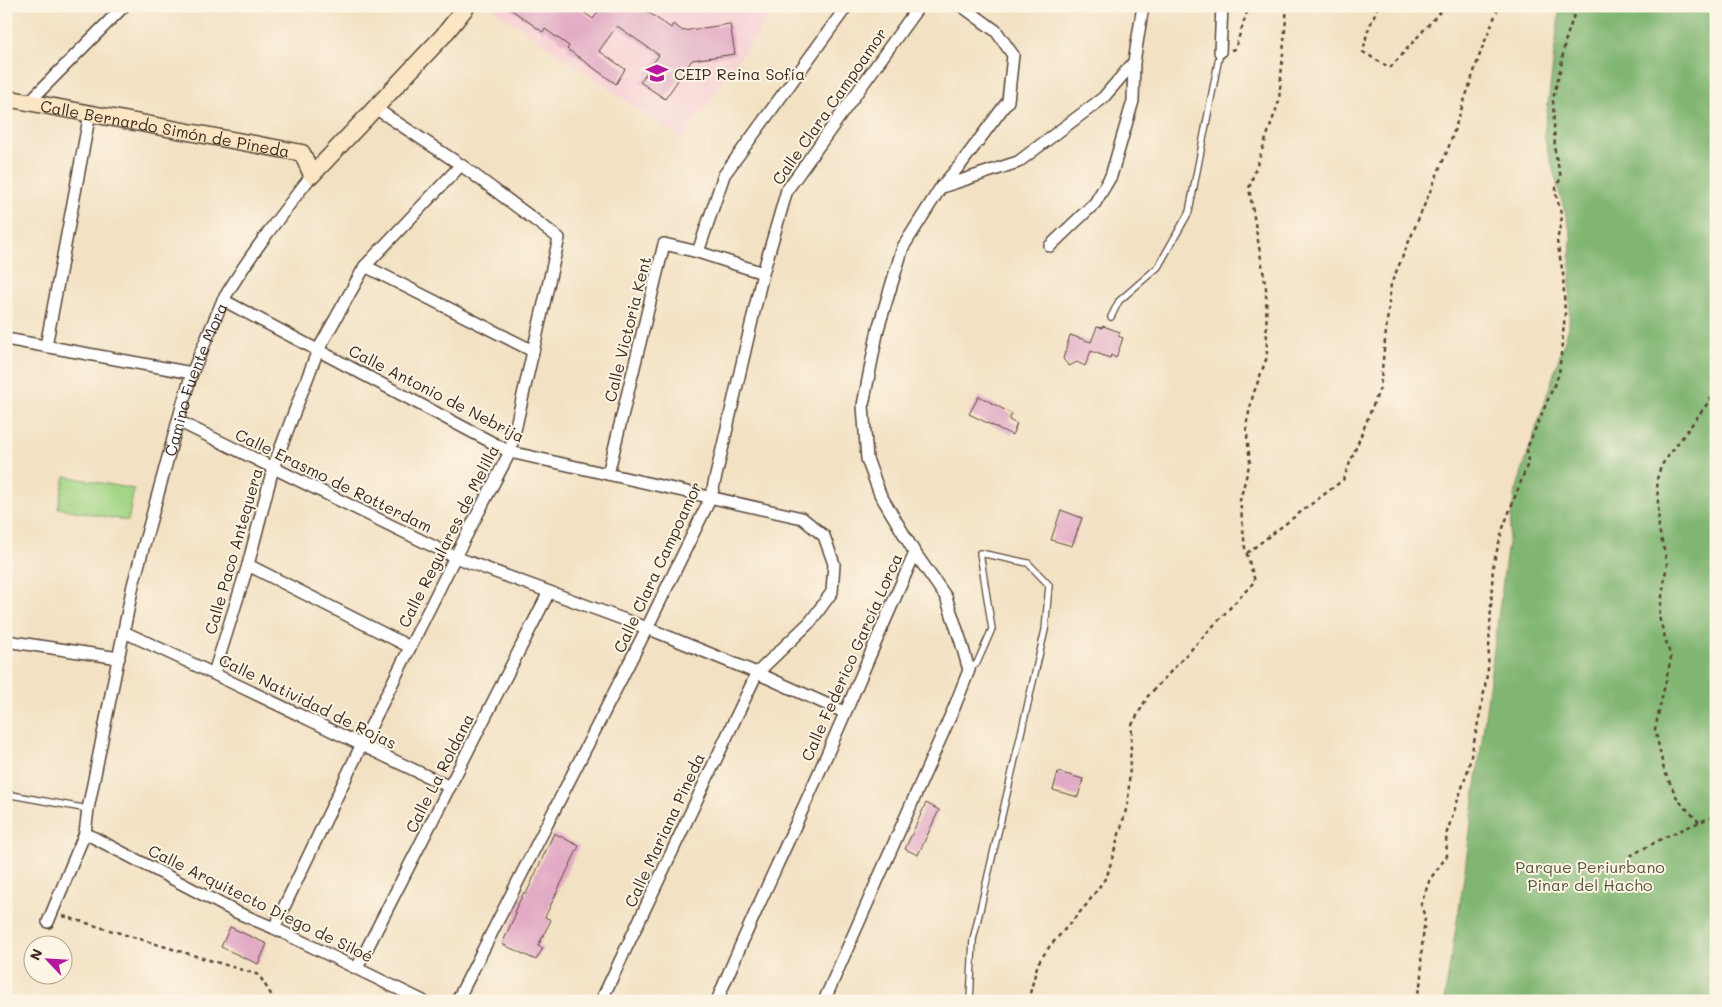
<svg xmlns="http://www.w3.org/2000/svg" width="1722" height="1007" viewBox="0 0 1722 1007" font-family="Mali,sans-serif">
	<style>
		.built { fill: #f7cfd4 }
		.green { fill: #a2d585; stroke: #6e8052 }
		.forest { fill: #81b672; stroke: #5e7048 }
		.building { fill: #e2abc5 }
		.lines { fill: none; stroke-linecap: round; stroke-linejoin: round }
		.lane-casing { stroke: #574537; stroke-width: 8 }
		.street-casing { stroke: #574537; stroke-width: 14 }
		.secondary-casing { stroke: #574537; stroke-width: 19 }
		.path { stroke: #574537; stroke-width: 2.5; stroke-dasharray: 4 4; stroke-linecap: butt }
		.lane { stroke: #fff; stroke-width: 5.5 }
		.street { stroke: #fff; stroke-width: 11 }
		.secondary { stroke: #fbe6c4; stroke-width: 16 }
		.labels { text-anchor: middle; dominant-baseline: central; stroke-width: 4; stroke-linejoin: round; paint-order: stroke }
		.poi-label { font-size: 16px; fill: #3b2a1e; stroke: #fcf5e5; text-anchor: start }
		.street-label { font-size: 16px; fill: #3b2a1e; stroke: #fcf5e5 }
		.park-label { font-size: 16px; fill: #555538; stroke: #fcf5e5 }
	</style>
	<rect width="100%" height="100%" fill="#fcf5e5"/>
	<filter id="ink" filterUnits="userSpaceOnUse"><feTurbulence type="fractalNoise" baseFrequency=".02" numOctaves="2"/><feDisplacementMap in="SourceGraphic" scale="10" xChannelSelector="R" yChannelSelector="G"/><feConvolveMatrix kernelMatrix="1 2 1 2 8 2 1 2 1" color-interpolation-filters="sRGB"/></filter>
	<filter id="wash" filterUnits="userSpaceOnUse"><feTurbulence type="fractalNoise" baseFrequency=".0096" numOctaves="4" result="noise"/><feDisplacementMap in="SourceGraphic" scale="20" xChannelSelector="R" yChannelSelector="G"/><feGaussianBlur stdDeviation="1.12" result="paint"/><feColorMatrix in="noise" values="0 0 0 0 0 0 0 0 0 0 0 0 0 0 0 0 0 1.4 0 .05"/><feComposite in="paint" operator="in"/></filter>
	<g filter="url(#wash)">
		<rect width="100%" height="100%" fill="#f3e1c3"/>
		<!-- built -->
		<path class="built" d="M489 6H777L682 140Z"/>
		<!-- green -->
		<path class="green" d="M65 476 134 489 128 521 58 508Z"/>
		<!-- forest -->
		<path class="forest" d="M1560 6H1716V1001H1444L1463 884 1514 497 1569 327 1571 234 1544 137Z"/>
		<g id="blocks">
			<!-- building -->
			<path class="building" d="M506 6H575L593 19 602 6H639L671 28 673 24 683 31 730 24 735 54 692 60 665 99 640 82 659 55 617 26 599 51 625 69 616 84 567 49 569 46 545 29 543 32Z
				M1103 326 1120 332 1118 336 1123 338 1116 358 1111 355 1110 358 1091 351 1085 366 1077 362 1069 366 1063 359 1070 335 1091 342 1097 327 1102 328Z
				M979 396 1012 414 1009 420 1017 424 1012 435 969 414Z
				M1061 510 1082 518 1072 546 1051 540Z
				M1058 772 1083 779 1078 797 1053 790Z
				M926 803 939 810 918 855 905 849Z
				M554 833 579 846 545 917 551 920 538 946 543 948 536 960 502 944 516 913 514 912 524 892 526 894Z
				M230 927 267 944 258 964 221 947Z"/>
		</g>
	</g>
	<g filter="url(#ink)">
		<use href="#blocks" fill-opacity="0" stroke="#574537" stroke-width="1"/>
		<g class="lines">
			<!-- lane casing -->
			<g class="lane-casing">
				<path id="lane" d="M1111 317 1119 301 1158 267 1189 212 1220 52
					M970 669 977 663 992 629 980 553 1028 563 1049 585 1045 630 973 940 970 1001
					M6 794 88 809"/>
			</g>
			<!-- street casing -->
			<g class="street-casing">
				<g id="street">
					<path d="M1220 52 1222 6"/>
					<path d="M29 102 124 6"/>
					<path d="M942 187 1018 162 1103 98 1134 62 1143 6"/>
					<path d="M1050 246 1095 203 1111 176 1133 101 1134 62"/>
					<path d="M698 252 763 273"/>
					<path d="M365 266 533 351"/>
					<path d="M223 300 510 452 802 518 824 536 834 564 832 592 811 621 757 673 844 712"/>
					<path d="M6 339 192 373"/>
					<path d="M46 346 90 113"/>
					<path d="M178 421 455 557 647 628 757 673 601 1001"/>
					<path d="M608 474 664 244 698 252 724 175 847 6"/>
					<path d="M248 565 410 647"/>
					<path d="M124 632C234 682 341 736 450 787"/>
					<path d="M6 641 119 658"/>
					<path d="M214 673 248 565 273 468 318 350 365 266 461 165"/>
					<path d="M85 833 236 912 274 928 423 1001"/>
					<path id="s1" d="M48 922 85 833 88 809 133 585 184 399 192 373 223 300C249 256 280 216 312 175"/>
					<path d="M274 928 361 746 455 557 510 452 559 238 461 165 375 108"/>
					<path d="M357 968 549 592"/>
					<path d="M457 1001 647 628 711 497 763 273 787 190 919 6"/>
					<path d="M717 1001C742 939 771 879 799 817 839 730 875 641 915 553"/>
					<path d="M824 1001 954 708 969 670 961 642 946 597 915 553 880 494 867 459 863 405 878 329 903 247 941 187 961 164 1008 101 1013 55 996 31 962 6"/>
				</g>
			</g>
			<!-- secondary casing -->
			<g class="secondary-casing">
				<g id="secondary">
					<path id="s2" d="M6 98 302 153 312 175 443 36 467 6"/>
				</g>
			</g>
			<!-- path -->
			<path class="path" d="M1378 6 1367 33 1363 52 1390 68 1445 6
				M1231 50 1235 49 1249 6
				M1247 553 1343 480 1380 388 1391 284 1448 149 1481 51 1499 6
				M1699 822 1678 800 1664 770 1655 729 1671 658 1659 617 1667 563 1659 529 1657 479 1661 466 1716 392
				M1630 856 1665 837 1716 815
				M63 916 259 975 275 1001
				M1028 1001 1038 963 1050 946 1087 904 1107 876 1128 803 1132 725 1148 696 1255 581 1245 548 1240 500 1250 462 1246 426 1253 395 1267 357 1266 288 1249 188 1279 101 1287 6
				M1416 1001 1422 976 1421 956 1425 918 1421 904 1430 879 1447 856 1446 835 1468 770 1482 704 1488 669 1493 565 1503 528 1528 463 1527 448 1559 374 1565 314 1563 274 1557 241 1562 217 1555 191 1561 177 1555 153 1553 99 1561 66 1565 42 1577 6"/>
			<!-- lane -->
			<use href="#lane" class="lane"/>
			<!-- street -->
			<use href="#street" class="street"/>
			<!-- secondary -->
			<use href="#secondary" class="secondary"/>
		</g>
	</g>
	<!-- icons -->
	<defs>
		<g id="school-bare" transform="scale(1.725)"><path d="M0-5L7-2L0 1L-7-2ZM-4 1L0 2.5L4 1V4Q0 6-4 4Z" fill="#b5179e" stroke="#fcf5e5" stroke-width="2.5" paint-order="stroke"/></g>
	</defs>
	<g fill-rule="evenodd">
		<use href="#school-bare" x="657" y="73"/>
	</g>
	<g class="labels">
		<!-- poi labels -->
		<g class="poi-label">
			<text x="674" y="73">CEIP Reina Sofía</text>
		</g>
		<!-- street labels -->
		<g class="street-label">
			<text transform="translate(829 106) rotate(-55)">Calle Clara Campoamor</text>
			<text stroke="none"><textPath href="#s2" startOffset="162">Calle Bernardo Simón de Pineda</textPath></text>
			<text transform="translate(627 329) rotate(-76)">Calle Victoria Kent</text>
			<text stroke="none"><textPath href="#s1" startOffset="564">Camino Fuente Mora</textPath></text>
			<text transform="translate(437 393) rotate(27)">Calle Antonio de Nebrija</text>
			<text transform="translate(334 480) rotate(26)">Calle Erasmo de Rotterdam</text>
			<text transform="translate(448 536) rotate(-63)">Calle Regulares de Melilla</text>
			<text transform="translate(233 551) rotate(-74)">Calle Paco Antequera</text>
			<text transform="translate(657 567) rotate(-65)">Calle Clara Campoamor</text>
			<text transform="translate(851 657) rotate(-66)">Calle Federico García Lorca</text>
			<text transform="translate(308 701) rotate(26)">Calle Natividad de Rojas</text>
			<text transform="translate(439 773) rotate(-63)">Calle La Roldana</text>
			<text transform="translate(664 830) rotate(-65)">Calle Mariana Pineda</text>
			<text transform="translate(261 903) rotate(26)">Calle Arquitecto Diego de Siloé</text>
		</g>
		<!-- park labels -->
		<g class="park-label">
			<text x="1590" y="866">Parque Periurbano<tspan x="1590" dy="18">Pinar del Hacho</tspan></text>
		</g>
	</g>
	<!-- margin -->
	<rect width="1722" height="1007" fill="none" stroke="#fcf5e5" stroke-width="25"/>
	<!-- north arrow -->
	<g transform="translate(48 960) rotate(295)"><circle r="24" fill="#fcf5e5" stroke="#afa495"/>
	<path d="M0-4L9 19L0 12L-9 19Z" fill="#b5179e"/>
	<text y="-8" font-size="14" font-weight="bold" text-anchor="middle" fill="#3b2a1e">N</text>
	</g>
</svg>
